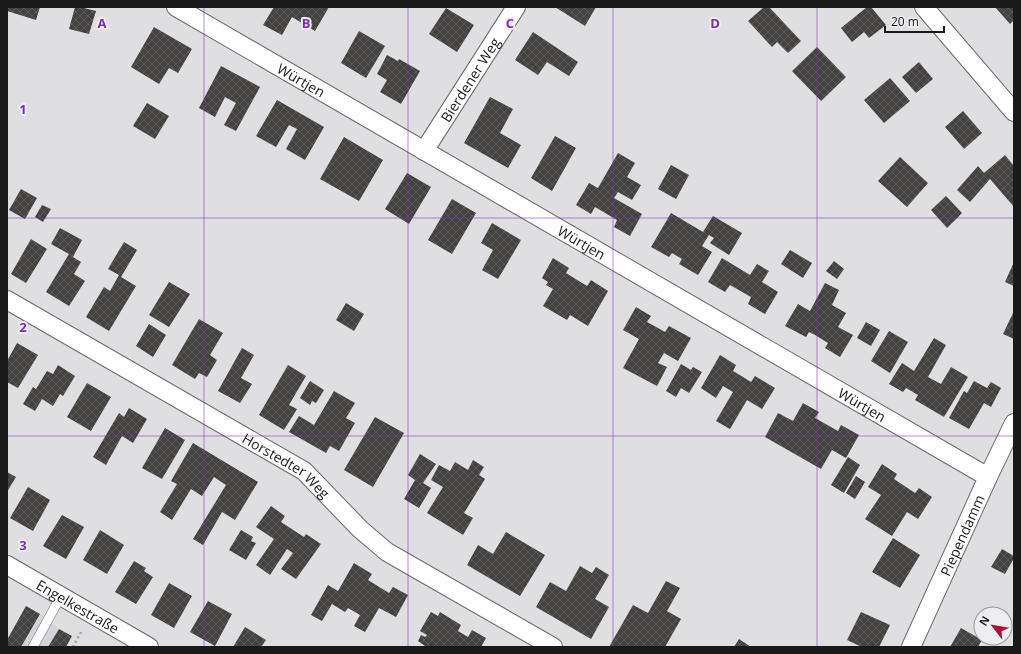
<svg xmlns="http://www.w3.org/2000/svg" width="1021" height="654" viewBox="0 0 1021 654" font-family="'Open Sans',sans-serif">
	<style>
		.built { fill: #d3d3dc }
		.building { fill: url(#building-cross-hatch) }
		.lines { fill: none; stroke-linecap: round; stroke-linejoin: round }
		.lane-casing { stroke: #6a6a6b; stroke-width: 10 }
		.street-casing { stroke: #6a6a6b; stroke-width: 20 }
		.path { stroke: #9f9fa1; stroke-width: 2.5; stroke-dasharray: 2 3; stroke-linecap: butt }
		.lane { stroke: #fff; stroke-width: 9 }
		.street { stroke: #fff; stroke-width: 18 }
		.grid { fill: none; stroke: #7b2cbf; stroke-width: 1; stroke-opacity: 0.55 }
		.labels { text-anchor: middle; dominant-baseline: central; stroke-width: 4; stroke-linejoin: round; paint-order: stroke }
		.street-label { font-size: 14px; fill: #1a1a1b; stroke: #edecee }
		.grid-label { font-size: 13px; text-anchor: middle; font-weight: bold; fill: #7b2cbf; stroke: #edecee; stroke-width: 4; stroke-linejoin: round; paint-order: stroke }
	</style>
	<defs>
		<pattern id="building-cross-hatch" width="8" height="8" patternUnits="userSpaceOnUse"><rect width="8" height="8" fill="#434241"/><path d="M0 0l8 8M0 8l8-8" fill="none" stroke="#5b5a59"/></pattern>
	</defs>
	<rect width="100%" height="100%" fill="#dfdfe1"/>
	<!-- built -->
	<path class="built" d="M26 606 40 614 59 629 72 636 66 647H7V640Z"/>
	<!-- building -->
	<path class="building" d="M7 7H40L36 20 7 11Z
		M75 7H80L96 11 89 34 69 29Z
		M274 7H329L315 31 292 17 282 35 263 25Z
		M555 7H596L585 26Z
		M764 7H769L801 41 788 53 777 42 772 47 748 21Z
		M867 7H871L886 25 869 38 864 32 852 42 841 28Z
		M995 7H1014V20L1010 24Z
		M446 8 474 25 457 52 429 34Z
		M154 27 192 49 178 73 169 68 159 84 131 67Z
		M359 31 385 46 366 78 341 63Z
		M533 32 578 62 569 76 547 62 538 75 515 60Z
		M817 47 846 77 821 101 792 71Z
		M387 55 398 61 399 59 420 71 401 104 380 92 387 80 377 74Z
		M919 62 933 79 916 93 902 77Z
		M221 66 260 87 236 131 224 125 236 103 225 97 215 117 199 108Z
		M890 78 910 101 884 123 864 100Z
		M490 97 513 109 500 133 521 145 508 168 464 143Z
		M277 100 324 127 305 160 286 149 297 129 289 125 276 147 256 136Z
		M147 103 169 116 155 139 133 126Z
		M963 111 982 133 964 149 945 127Z
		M555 136 576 148 552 191 531 178Z
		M344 137 383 160 359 201 320 179Z
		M618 153 635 163 627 177 641 185 632 200 618 192 614 198 642 214 630 236 614 227 617 220 595 207 591 214 576 205 589 183 598 188Z
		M1005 155 1014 166V207L990 179 970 202 957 190 978 166 984 173Z
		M900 157 928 183 907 207 878 181Z
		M671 165 689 175 676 199 658 189Z
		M407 173 431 187 409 224 385 209Z
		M21 189 37 198 25 219 9 210Z
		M946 196 962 213 947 228 931 210Z
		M452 199 476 213 452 254 428 240Z
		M42 205 51 209 43 222 35 217Z
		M671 213 703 232 713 216 742 233 729 255 710 243 714 238 709 235 702 246 712 252 698 275 679 264 682 259 672 253 669 257 651 247Z
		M492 223 521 240 498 279 482 270 493 250 481 243Z
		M60 228 82 240 73 257 81 262 74 274 85 281 69 306 46 292 69 254 51 244Z
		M31 239 47 249 26 283 11 274Z
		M124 242 137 250 121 277 136 286 109 331 86 317 104 287 110 291 119 275 108 269Z
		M790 250 812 263 803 278 781 264Z
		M553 258 569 268 566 273 587 286 591 280 608 291 588 326 570 315 567 320 543 306 553 289 546 285 548 282 542 278Z
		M722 258 750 275 757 264 769 271 762 282 778 292 765 314 748 304 751 297 730 285 725 292 708 282Z
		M834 261 844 269 837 279 826 271Z
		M1014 262V286L1005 282Z
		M169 282 190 294 169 327 149 315Z
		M825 283 839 290 832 305 846 313 838 327 853 335 840 357 825 348 828 343 815 335 809 332 806 337 785 326 798 304 810 311Z
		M346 303 364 314 354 331 336 320Z
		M636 307 651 316 647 322 658 328 665 332 669 326 691 338 678 361 664 353 658 363 667 367 657 386 623 368 639 339 623 330Z
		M1014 311V339L1003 334Z
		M199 319 223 333 210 355 217 360 207 377 199 373 195 379 172 365Z
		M866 322 880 330 871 346 857 338Z
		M149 324 166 335 153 357 136 346Z
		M889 331 908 342 890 373 871 361Z
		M934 338 946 345 928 377 941 384 951 367 968 377 944 417 915 400 918 395 906 388 903 392 889 384 902 363 914 371Z
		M17 343 38 355 18 388 7 382V361Z
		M242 348 254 355 241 378 252 384 240 403 218 391Z
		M720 355 736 365 733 371 743 377 751 382 755 376 775 388 762 409 747 400 730 429 716 421 733 392 723 386 716 398 701 388Z
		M681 364 691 370 693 367 702 372 689 393 681 388 676 397 666 391Z
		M58 365 75 376 63 396 60 394 53 406 42 399 35 411 23 404 33 387 36 389 47 371 53 374Z
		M288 365 306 376 289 405 297 409 284 430 259 415Z
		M310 381 324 390 316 403 312 401 310 405 300 398Z
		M974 381 987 388 991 382 1001 388 991 407 984 403 969 429 949 418 964 391 967 393Z
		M87 383 111 397 91 431 67 417Z
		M334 391 355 403 346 418 355 423 339 451 330 446 326 453 289 432 299 416 314 425Z
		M803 403 819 412 815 418 838 431 841 425 859 435 846 458 832 450 821 469 765 437 778 413 793 421Z
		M129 408 147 419 133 443 122 436 106 465 93 457 119 413 124 417Z
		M375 417 404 433 373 487 344 470Z
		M165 428 185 440 162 479 142 468Z
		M193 443 258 482 235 520 222 512 203 545 193 539 226 485 214 477 202 496 191 489 172 520 160 512 177 484 171 481Z
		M420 454 436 464 423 483 431 488 419 508 404 499 415 480 408 475Z
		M848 457 860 465 844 493 831 485Z
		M473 460 484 467 479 475 485 479 464 513 473 518 463 535 427 513 443 487 431 480 439 465 450 471 455 462 468 470Z
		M882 464 897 474 894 479 915 493 919 488 932 497 918 519 907 512 892 536 865 519 881 495 868 487Z
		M7 472 16 477 7 492Z
		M856 476 865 482 855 499 846 493Z
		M28 487 50 500 33 531 10 518Z
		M271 506 285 516 281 522 304 537 306 534 321 544 296 579 281 569 293 553 287 549 270 575 256 565 274 539 256 527Z
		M62 515 84 527 66 559 43 546Z
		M100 530 124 545 107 574 83 560Z
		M241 530 253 537 251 541 256 543 246 560 229 550Z
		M506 532 545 555 520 596 467 565 478 545 493 554Z
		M893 538 920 555 900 588 872 572Z
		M1002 549 1014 556V558L1005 574 991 567Z
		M134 561 146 568 144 571 153 577 136 604 115 592Z
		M354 563 372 574 368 580 389 593 393 587 408 595 396 617 379 608 365 632 354 626 360 615 348 608 345 612 332 604 322 621 311 615 328 585 338 591Z
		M580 566 592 573 596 567 609 575 595 599 609 607 591 639 536 607 550 582 566 591Z
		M666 581 680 588 667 611 681 619 665 647H609L633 605 648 613Z
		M169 583 192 596 174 628 151 615Z
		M208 601 232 614 215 646 190 632Z
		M26 606 40 614 21 647H7V640Z
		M431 612 438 616 440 612 461 625 458 631 468 637 472 630 486 638 481 647H424L425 646 418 641 421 635 425 637 427 635 420 631Z
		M861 612 890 625 879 647H862L847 640Z
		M245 627 266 640 261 647H233Z
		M961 628 982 640 978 647H950Z
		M59 629 72 636 66 647H48Z
		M739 639 751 647H734Z"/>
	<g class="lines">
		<!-- lane casing -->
		<g class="lane-casing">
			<path id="lane" d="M33 647 61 596"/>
		</g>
		<!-- street casing -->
		<g class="street-casing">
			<g id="street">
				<path id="s1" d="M176 7 988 477"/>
				<path d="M924 7 1014 112"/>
				<path id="s2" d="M424 151 516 7"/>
				<path id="s3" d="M7 300 304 471 360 529 387 552 553 647"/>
				<path id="s4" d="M7 565 149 647"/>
				<path id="s5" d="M911 647 988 477 1014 423"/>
			</g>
		</g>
		<!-- path -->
		<path class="path" d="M73 647 82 630"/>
		<!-- lane -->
		<use href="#lane" class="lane"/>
		<!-- street -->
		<use href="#street" class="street"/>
	</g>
	<!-- grid -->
	<path class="grid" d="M204 7V647M408 7V647M613 7V647M817 7V647M7 218H1014M7 436H1014"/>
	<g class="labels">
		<!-- street labels -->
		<g class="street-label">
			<text stroke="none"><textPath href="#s2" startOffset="85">Bierdener Weg</textPath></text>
			<text stroke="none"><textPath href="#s1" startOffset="145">Würtjen</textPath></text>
			<text stroke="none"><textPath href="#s1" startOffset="469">Würtjen</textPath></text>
			<text stroke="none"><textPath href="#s1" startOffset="793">Würtjen</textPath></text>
			<text stroke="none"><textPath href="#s3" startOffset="325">Horstedter Weg</textPath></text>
			<text stroke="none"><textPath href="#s5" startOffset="123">Piependamm</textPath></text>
			<text stroke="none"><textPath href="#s4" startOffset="82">Engelkestraße</textPath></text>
		</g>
	</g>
	<g class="grid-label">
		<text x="102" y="28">A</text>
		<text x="306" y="28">B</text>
		<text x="510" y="28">C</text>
		<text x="715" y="28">D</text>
		<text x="23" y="114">1</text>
		<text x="23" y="332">2</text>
		<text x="23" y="550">3</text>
	</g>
	<!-- border -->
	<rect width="1021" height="654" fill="none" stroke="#1a1a1b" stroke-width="16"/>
	<!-- north arrow -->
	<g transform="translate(993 626) rotate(301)"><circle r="19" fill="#edecee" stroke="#99989a"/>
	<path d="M0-3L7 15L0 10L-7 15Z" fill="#aa1332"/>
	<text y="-6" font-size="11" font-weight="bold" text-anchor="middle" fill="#1a1a1b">N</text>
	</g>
	<!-- scale -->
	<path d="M885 26v6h59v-6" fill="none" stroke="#1a1a1b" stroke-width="2"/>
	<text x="891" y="26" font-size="12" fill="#1a1a1b" stroke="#edecee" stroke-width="3" paint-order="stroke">20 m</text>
</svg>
